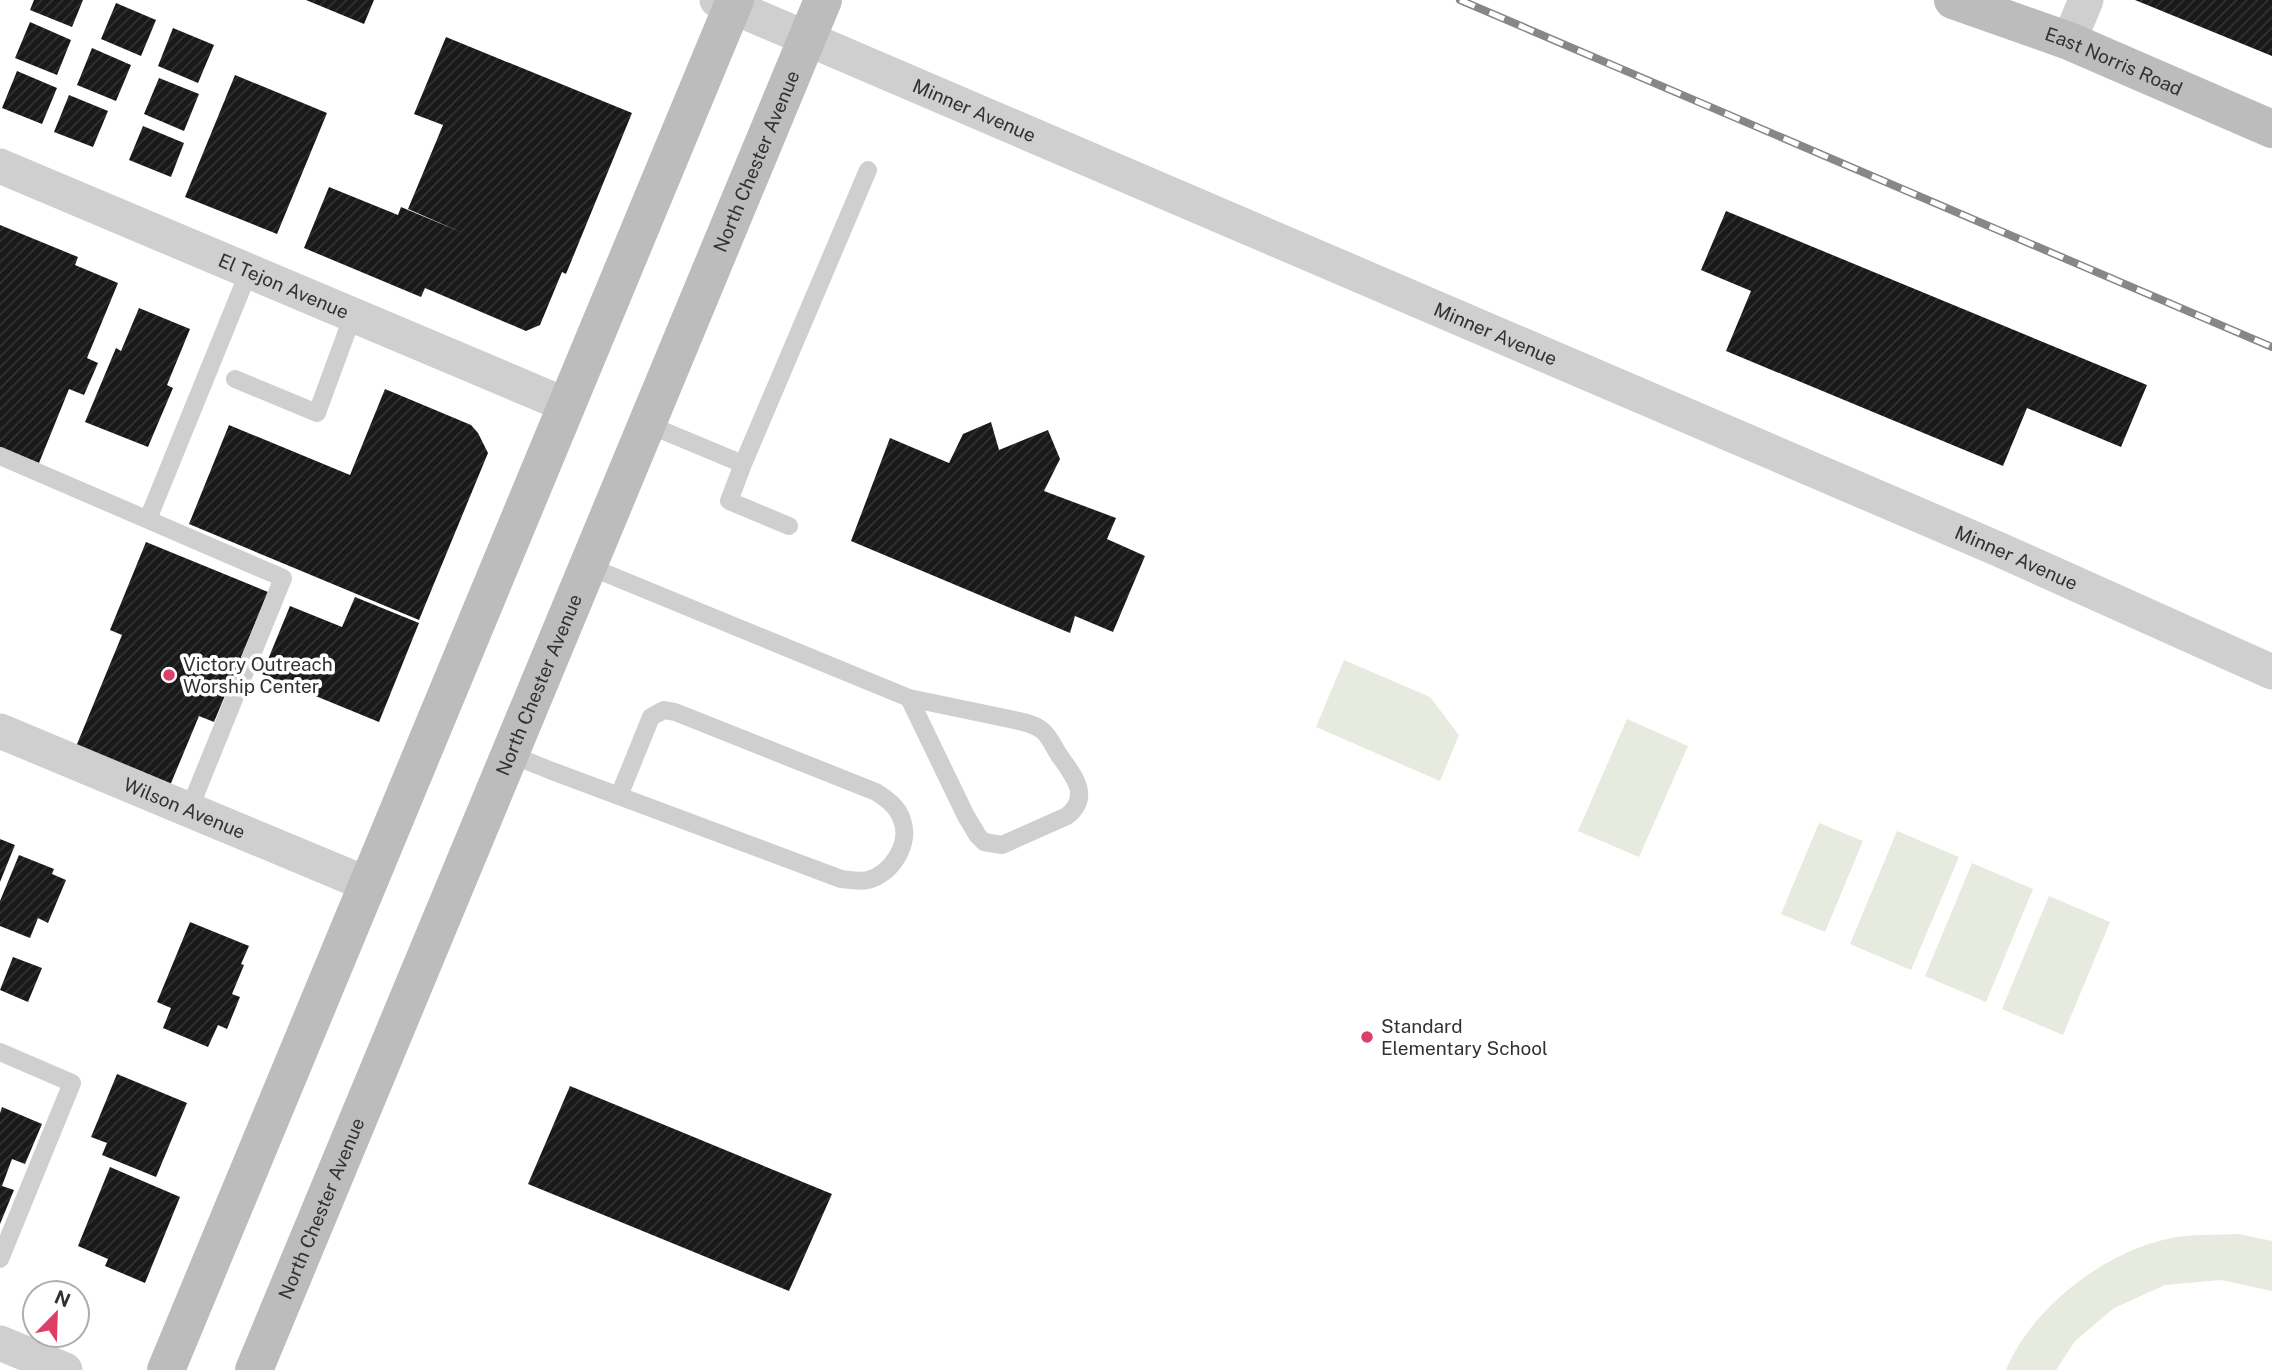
<svg xmlns="http://www.w3.org/2000/svg" width="2272" height="1370" viewBox="0 0 2272 1370" font-family="'Public Sans',sans-serif">
	<style>
		.park { fill: #e7eade }
		.building { fill: url(#building-hatch) }
		.lines { fill: none; stroke-linecap: round; stroke-linejoin: round }
		.lane { stroke: #cfcfcf; stroke-width: 18 }
		.street { stroke: #cfcfcf; stroke-width: 35 }
		.secondary { stroke: #bcbcbc; stroke-width: 38 }
		.rail-casing { stroke: #878787; stroke-width: 8 }
		.rail { stroke: #fff; stroke-width: 5; stroke-dasharray: 16; stroke-linecap: butt }
		.poi-dot { fill: #de3f67; stroke: #fff; stroke-width: 2.5 }
		.labels { text-anchor: middle; dominant-baseline: central; stroke-width: 7; stroke-linejoin: round; paint-order: stroke }
		.street-label { font-size: 19px; fill: #323232; stroke: #fff }
		.poi-label { font-size: 19px; fill: #323232; stroke: #fff; text-anchor: start }
	</style>
	<defs>
		<pattern id="building-hatch" width="6" height="6" patternUnits="userSpaceOnUse" patternTransform="scale(1.75)"><rect width="6" height="6" fill="#191919"/><path d="M-1 1l2-2M0 6l6-6M5 7l2-2" fill="none" stroke="#323232"/></pattern>
	</defs>
	<rect width="100%" height="100%" fill="#fff"/>
	<!-- park -->
	<path class="park" d="M1344 660 1430 697 1459 735 1440 781 1316 727Z
		M1627 719 1688 746 1639 857 1578 831Z
		M1819 823 1863 841 1825 932 1781 914Z
		M1897 831 1959 857 1911 970 1850 944Z
		M1972 863 2033 889 1986 1002 1925 976Z
		M2049 896 2110 922 2063 1035 2002 1009Z
		M2239 1234 2272 1241V1291L2221 1280 2165 1285 2114 1308 2075 1341 2056 1370H2006C2032 1305 2115 1243 2185 1236 2203 1234 2221 1235 2239 1234Z"/>
	<!-- building -->
	<path class="building" d="M34 0H83L72 27 30 10Z
		M306 0H374L364 24Z
		M2135 0H2272V56Z
		M116 3 156 20 141 56 101 39Z
		M30 22 71 40 57 75 15 58Z
		M173 28 214 45 198 83 158 66Z
		M446 37 632 113 566 274 562 272 540 325 526 331 425 288 421 297 304 248 329 187 398 215 401 207 463 233 408 209 443 125 414 114Z
		M92 48 131 65 116 101 77 85Z
		M17 71 57 88 42 124 2 108Z
		M235 75 327 113 277 234 185 197Z
		M159 78 199 94 184 131 144 114Z
		M69 95 108 111 93 147 54 132Z
		M143 126 184 143 171 177 129 160Z
		M1726 211 2147 385 2121 447 2027 408 2003 466 1726 351 1751 291 1701 270Z
		M0 225 78 257 75 265 118 283 87 358 98 363 84 395 69 389 39 463 0 447Z
		M139 308 190 329 167 385 173 388 148 447 85 422 116 348 121 351Z
		M385 389 471 425 478 433 488 453 419 620 189 524 229 425 350 475Z
		M991 422 999 450 1048 430 1060 459 1044 491 1116 518 1107 539 1145 556 1113 632 1075 616 1070 633 851 541 890 438 949 463 963 434Z
		M146 542 268 592 214 722 199 716 169 788 75 749 122 635 110 630Z
		M355 597 419 623 379 722 262 674 290 606 342 627Z
		M0 839 15 845 0 882Z
		M19 855 54 869 52 874 66 880 48 923 38 918 30 938 0 926V901Z
		M190 922 249 946 241 964 244 965 232 994 240 997 227 1029 218 1025 208 1047 163 1028 171 1008 157 1002Z
		M13 957 42 968 28 1002 0 990Z
		M117 1074 187 1103 156 1177 102 1155 107 1143 91 1137Z
		M570 1086 832 1194 789 1291 528 1184Z
		M2 1107 42 1124 25 1164 12 1159 2 1186 14 1190 0 1224V1113Z
		M110 1167 180 1197 145 1283 105 1266 108 1259 78 1246Z"/>
	<g class="lines">
		<!-- lane -->
		<path class="lane" d="M235 379 317 413 353 315
			M647 424 743 464 868 170
			M0 456 283 578 189 810
			M743 464 729 501 789 526
			M148 519 249 271
			M588 566 909 698 966 816 978 836 984 842 1002 845 1067 816C1092 796 1073 775 1059 755 1054 747 1050 738 1044 732 1037 725 1027 723 1019 721L909 698
			M510 754 552 771 841 879C850 880 859 882 868 880 892 874 911 843 902 820 898 807 887 799 876 792L675 712 664 710 651 717 619 796
			M0 1052 72 1083 0 1259"/>
		<!-- street -->
		<g class="street">
			<path id="s1" d="M717 0 1998 549 2272 672"/>
			<path d="M2069 41 2086 0"/>
			<path id="s2" d="M0 166 566 405"/>
			<path id="s3" d="M0 731 367 884"/>
			<path d="M0 1343 65 1370"/>
		</g>
		<!-- secondary -->
		<g class="secondary">
			<path id="s4" d="M1953 0 2069 41 2272 129"/>
			<path d="M166 1370 735 0"/>
			<path id="s5" d="M254 1370 823 0"/>
		</g>
		<!-- rail casing -->
		<g class="rail-casing">
			<path id="rail" d="M1460 0 2272 347"/>
		</g>
		<!-- rail -->
		<use href="#rail" class="rail"/>
	</g>
	<!-- markers -->
	<g class="poi-dot">
		<circle cx="169" cy="675" r="7"/>
		<circle cx="1367" cy="1037" r="7"/>
	</g>
	<g class="labels">
		<!-- street labels -->
		<g class="street-label">
			<text stroke="none"><textPath href="#s4" startOffset="172">East Norris Road</textPath></text>
			<text stroke="none"><textPath href="#s1" startOffset="280">Minner Avenue</textPath></text>
			<text stroke="none"><textPath href="#s5" startOffset="1309">North Chester Avenue</textPath></text>
			<text stroke="none"><textPath href="#s2" startOffset="308">El Tejon Avenue</textPath></text>
			<text stroke="none"><textPath href="#s1" startOffset="847">Minner Avenue</textPath></text>
			<text stroke="none"><textPath href="#s1" startOffset="1414">Minner Avenue</textPath></text>
			<text stroke="none"><textPath href="#s5" startOffset="742">North Chester Avenue</textPath></text>
			<text stroke="none"><textPath href="#s3" startOffset="200">Wilson Avenue</textPath></text>
			<text stroke="none"><textPath href="#s5" startOffset="175">North Chester Avenue</textPath></text>
		</g>
		<!-- poi labels -->
		<g class="poi-label">
			<text x="183" y="664">Victory Outreach<tspan x="183" dy="22">Worship Center</tspan></text>
			<text x="1381" y="1026">Standard<tspan x="1381" dy="22">Elementary School</tspan></text>
		</g>
	</g>
	<!-- north arrow -->
	<g transform="translate(56 1314) rotate(23)"><circle r="33" fill="#ffffff" stroke="#adadad" stroke-width="2"/>
	<path d="M0-5L12 26L0 18L-12 26Z" fill="#de3f67"/>
	<text y="-10" font-size="19" font-weight="bold" text-anchor="middle" fill="#323232">N</text>
	</g>
</svg>
